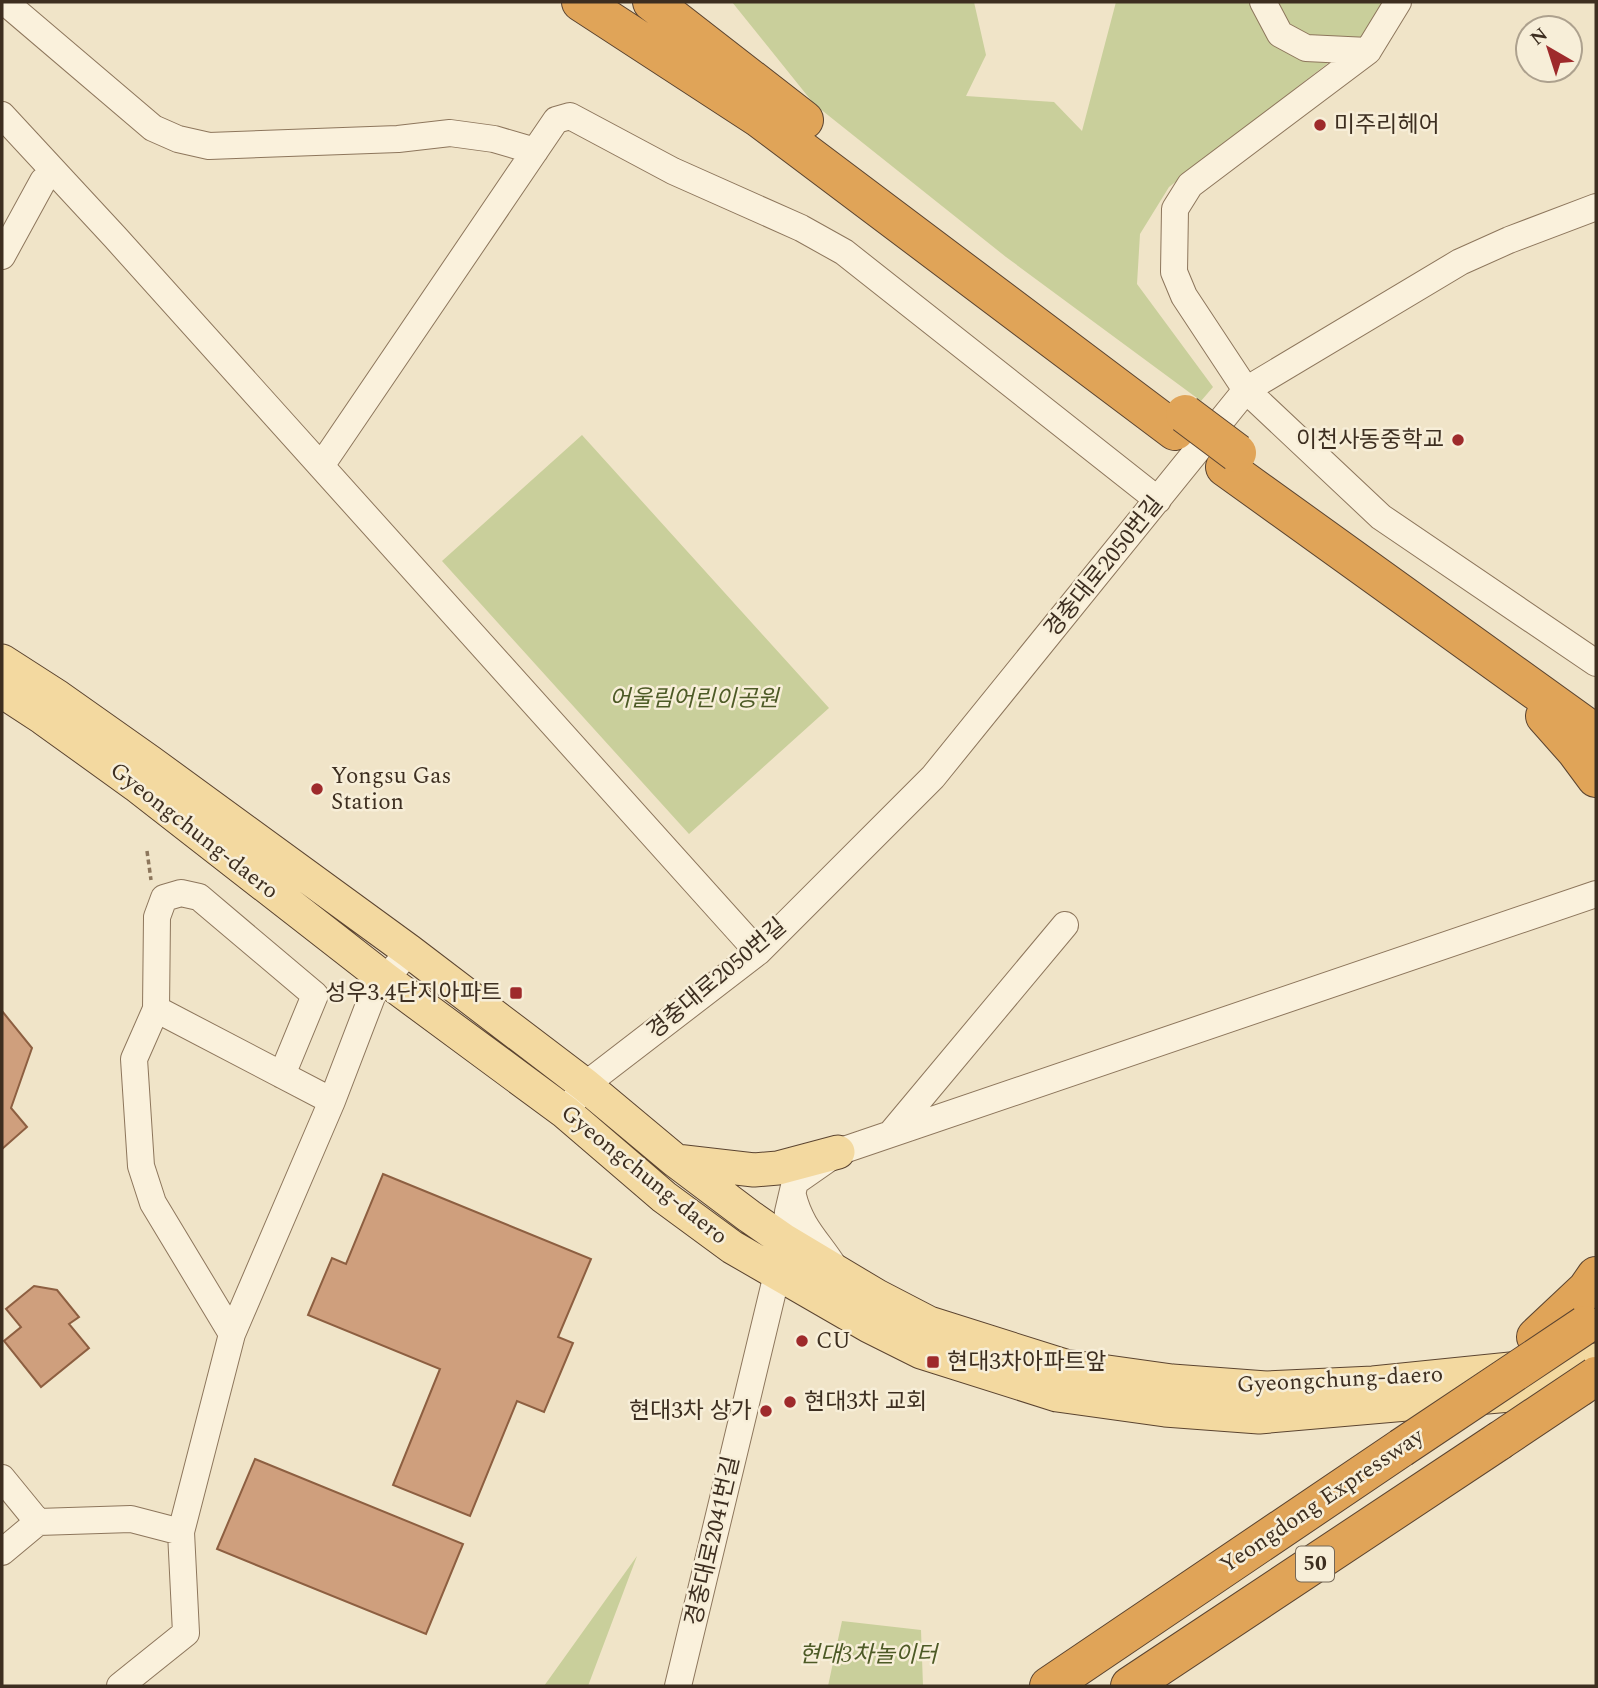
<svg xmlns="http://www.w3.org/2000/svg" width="1598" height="1688" viewBox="0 0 1598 1688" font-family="Spectral,'Noto Sans KR',serif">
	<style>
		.green { fill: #c9cf9b }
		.building { fill: #cf9f7d; stroke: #8d5f41; stroke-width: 2 }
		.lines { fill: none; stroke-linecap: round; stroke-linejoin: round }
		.minor-casing { stroke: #8d765c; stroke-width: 28 }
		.major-casing { stroke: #5b4430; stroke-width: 35 }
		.highway-casing { stroke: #5b4430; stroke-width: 40 }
		.path { stroke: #8d765c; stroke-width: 3.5; stroke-dasharray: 5 3.5; stroke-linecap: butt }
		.minor { stroke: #faf1dc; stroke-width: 26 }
		.major { stroke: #f3d9a0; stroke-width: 33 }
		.highway { stroke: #e0a458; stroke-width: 38 }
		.highway-bridge-casing { stroke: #5b4430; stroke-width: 40; stroke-linecap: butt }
		.highway-bridge { stroke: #e0a458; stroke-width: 38 }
		.poi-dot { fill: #9e2a2b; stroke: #f7eed8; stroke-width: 2.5 }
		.labels { text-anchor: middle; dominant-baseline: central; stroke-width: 5; stroke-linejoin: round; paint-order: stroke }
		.shield { fill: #f7eed8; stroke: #756857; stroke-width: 2 }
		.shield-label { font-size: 21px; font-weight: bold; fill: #3d2e20 }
		.poi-label { font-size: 23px; fill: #3d2e20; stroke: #f7eed8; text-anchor: start }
		.street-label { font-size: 23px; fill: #3d2e20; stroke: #f7eed8 }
		.park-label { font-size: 23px; font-style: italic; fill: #4d5a26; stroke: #f7eed8 }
	</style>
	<rect width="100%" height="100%" fill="#f0e4c8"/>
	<!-- green -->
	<path class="green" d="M732 2H974L986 55 966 96 1054 102 1082 131 1116 2H1390L1364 35 1169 187 1140 234 1137 284 1213 387 1201 401 1006 257 814 104Z
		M582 435 829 708 689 834 442 561Z
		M637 1556 588 1686H544Z
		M842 1621 921 1630 923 1686H828Z"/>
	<!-- building -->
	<path class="building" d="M2 1011 32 1048 11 1108 27 1127 2 1149Z
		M383 1174 591 1259 558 1337 573 1343 544 1412 517 1401 470 1516 393 1485 440 1369 308 1315 332 1258 346 1264Z
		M34 1286 57 1290 79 1317 69 1324 89 1348 41 1387 4 1341 21 1327 6 1309Z
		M255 1459 463 1544 426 1634 217 1549Z"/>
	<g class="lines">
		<!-- minor casing -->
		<g class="minor-casing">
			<path id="minor" d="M5 2 153 128 178 139 209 146 398 139 450 133 494 139 535 151
				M1263 2 1280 34 1306 48 1368 51
				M1398 2 1368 51 1190 185 1175 209 1174 272 1184 296 1246 390 1381 517 1596 663
				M2 115 115 237 758 952
				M2 256 43 181
				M321 466 556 120 570 116 673 171 801 228 844 252 1158 500
				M156 1009 332 1101
				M575 1099 585 1085 758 952 933 777 1246 390 1460 262 1509 240 1596 207
				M893 1131 1065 925
				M793 1196C801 1228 818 1241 835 1268
				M785 1241 788 1212 795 1182 838 1152 1596 894
				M232 1334 153 1203 141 1166 134 1059 156 1009 157 917 164 898 181 893 199 897 315 995 282 1075
				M2 1478 38 1522
				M2 1552 38 1522 131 1519 181 1532
				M120 1686 186 1633 181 1532 232 1334 332 1101 373 994 409 951
				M678 1686 777 1274"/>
		</g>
		<!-- major casing -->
		<g class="major-casing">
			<path id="major" d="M2 661 58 697 150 762 409 951 585 1085 676 1161 749 1216 785 1241 877 1296 929 1323 1065 1366 1172 1381 1266 1388 1373 1383 1596 1360
				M2 691 43 718 136 785 385 979 565 1112 664 1197 732 1247 869 1326 921 1352 1057 1395 1165 1410 1259 1417 1581 1389
				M676 1161 754 1170 778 1168 838 1152"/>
		</g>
		<!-- highway casing -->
		<g class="highway-casing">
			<path id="highway" d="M581 2 759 118 1175 431
				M652 2 804 120
				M1225 467 1596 734
				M1545 716 1576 751 1596 778
				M1536 1337 1587 1289 1596 1276
				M1049 1686 1401 1448
				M1130 1686 1499 1441"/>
		</g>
		<!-- path -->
		<path class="path" d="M147 851 151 880"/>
		<!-- minor -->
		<use href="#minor" class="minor"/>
		<!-- major -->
		<use href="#major" class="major"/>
		<!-- highway -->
		<use href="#highway" class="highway"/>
		<!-- highway-bridge casing -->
		<g class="highway-bridge-casing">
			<path id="highway-bridge" d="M1185 414 1237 453
				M1499 1441 1596 1376
				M1401 1448 1585 1325"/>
		</g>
		<!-- highway-bridge -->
		<use href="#highway-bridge" class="highway-bridge"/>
	</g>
	<!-- markers -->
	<g class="poi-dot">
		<circle cx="1320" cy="125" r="7"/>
		<circle cx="1458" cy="440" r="7"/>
		<circle cx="317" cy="789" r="7"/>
		<rect x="509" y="986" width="14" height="14" rx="3.5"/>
		<circle cx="802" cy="1341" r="7"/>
		<rect x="926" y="1355" width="14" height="14" rx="3.5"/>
		<circle cx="790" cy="1402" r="7"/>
		<circle cx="766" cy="1411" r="7"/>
	</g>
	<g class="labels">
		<!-- shield labels -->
		<rect class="shield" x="1296" y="1546.5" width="38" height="35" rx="5"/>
		<g class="shield-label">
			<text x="1315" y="1564">50</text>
		</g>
		<!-- poi labels -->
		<g class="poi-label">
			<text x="1334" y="125">미주리헤어</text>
			<text x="1444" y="440" text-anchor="end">이천사동중학교</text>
			<text x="331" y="776">Yongsu Gas<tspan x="331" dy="26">Station</tspan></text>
			<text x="502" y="993" text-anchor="end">성우3.4단지아파트</text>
			<text x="816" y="1341">CU</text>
			<text x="947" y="1362">현대3차아파트앞</text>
			<text x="804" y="1402">현대3차 교회</text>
			<text x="752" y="1411" text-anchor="end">현대3차 상가</text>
		</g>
		<!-- street labels -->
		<g class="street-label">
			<text transform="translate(1104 567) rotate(-51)">경충대로2050번길</text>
			<text transform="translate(194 831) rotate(38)">Gyeongchung-daero</text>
			<text transform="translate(717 979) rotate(-40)">경충대로2050번길</text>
			<text transform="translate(644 1175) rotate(39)">Gyeongchung-daero</text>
			<text transform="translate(1340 1380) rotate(-3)">Gyeongchung-daero</text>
			<text transform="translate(1322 1501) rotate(-34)">Yeongdong Expressway</text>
			<text transform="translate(713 1541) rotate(-77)">경충대로2041번길</text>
		</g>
		<!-- park labels -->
		<g class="park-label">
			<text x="694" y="699">어울림어린이공원</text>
			<text x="868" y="1655">현대3차놀이터</text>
		</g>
	</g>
	<!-- border -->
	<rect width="1598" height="1688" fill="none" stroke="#3d2e20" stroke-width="7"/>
	<!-- north arrow -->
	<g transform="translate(1549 49) rotate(321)"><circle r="33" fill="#f7eed8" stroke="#ada18e" stroke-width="2"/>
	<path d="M0-5L12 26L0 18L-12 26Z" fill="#9e2a2b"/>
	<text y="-10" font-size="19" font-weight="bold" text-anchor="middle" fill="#3d2e20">N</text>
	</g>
</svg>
